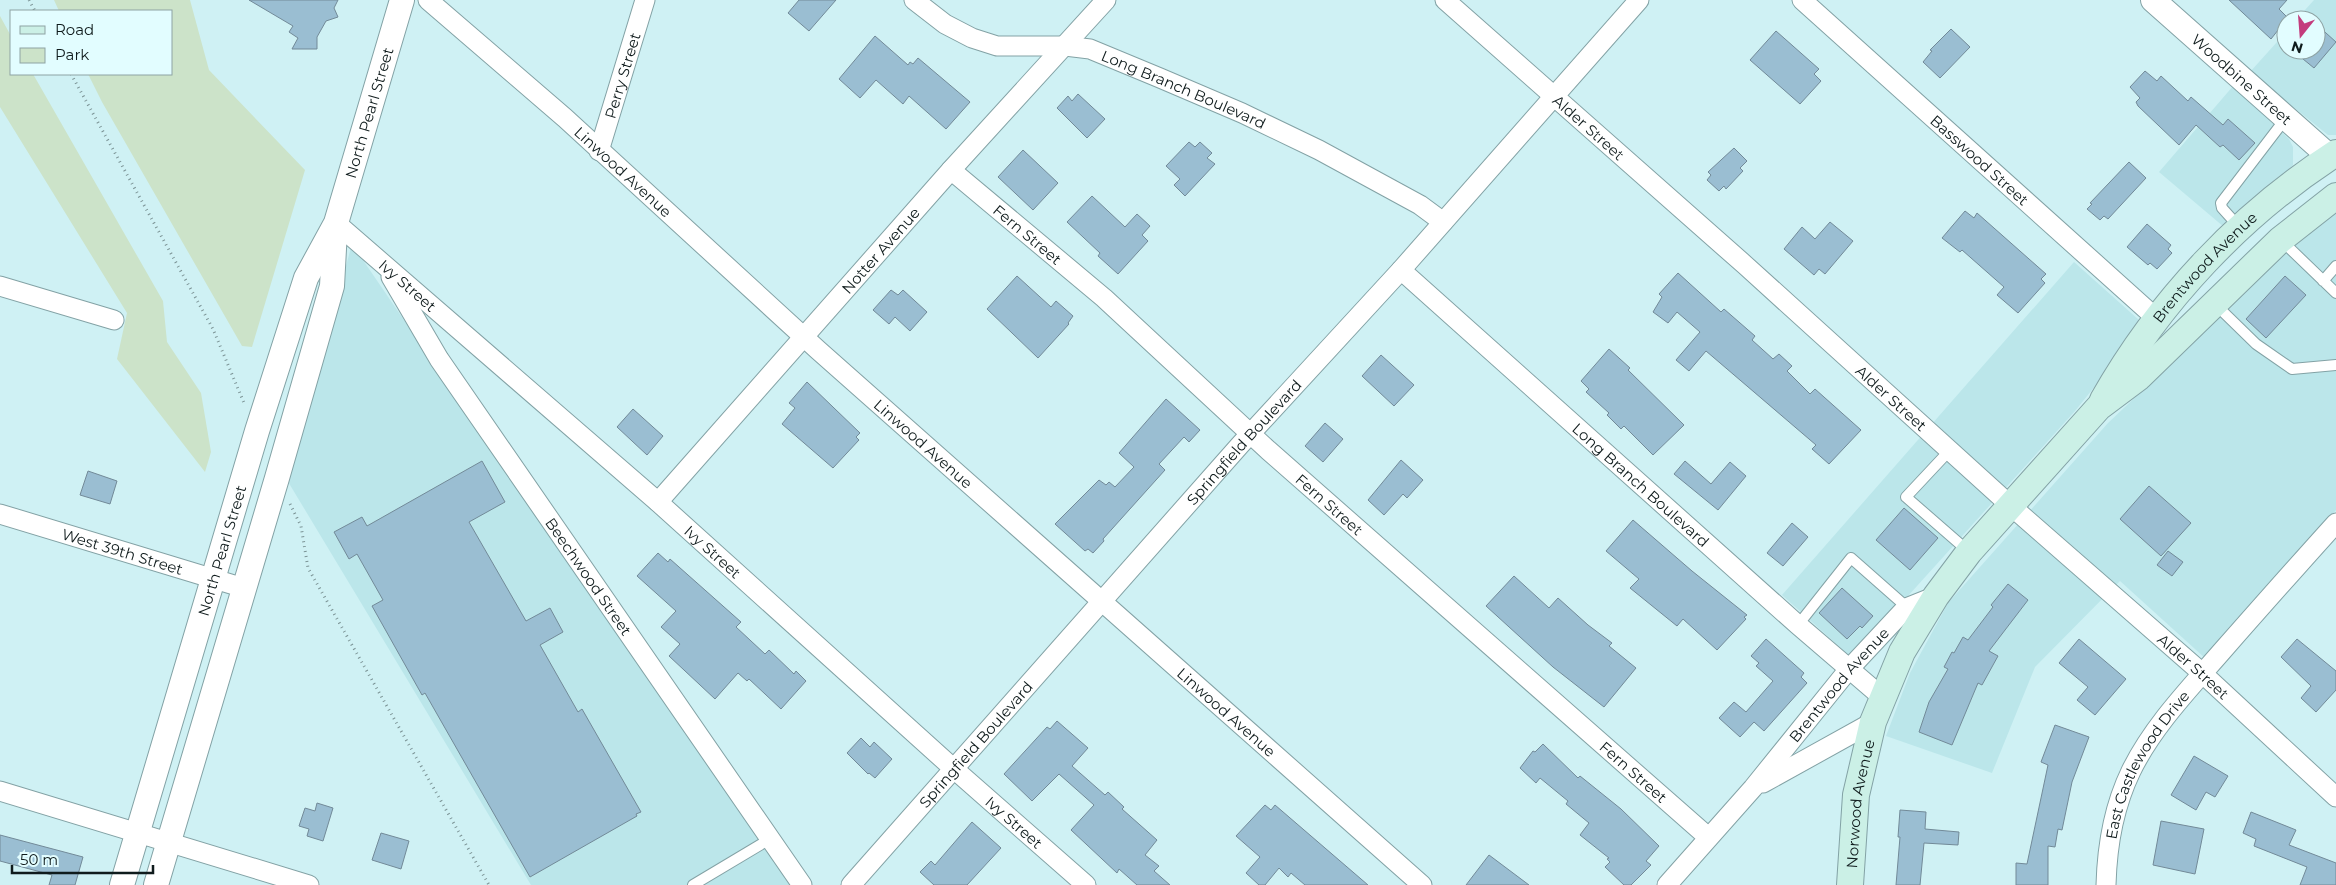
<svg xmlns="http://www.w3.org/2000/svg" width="2336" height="885" viewBox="0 0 2336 885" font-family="Montserrat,sans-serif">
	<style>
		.built { fill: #bbe6ea }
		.green { fill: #cce3c9 }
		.building { fill: #9abed2; stroke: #728a98 }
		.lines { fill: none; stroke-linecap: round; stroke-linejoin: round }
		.service-casing { stroke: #83a2a5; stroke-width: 12 }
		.minor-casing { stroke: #83a2a5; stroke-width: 21 }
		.tertiary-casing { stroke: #83a2a5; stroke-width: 26 }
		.secondary-casing { stroke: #83a2a5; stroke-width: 28 }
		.path { stroke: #7c9496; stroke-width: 3; stroke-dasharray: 1 4; stroke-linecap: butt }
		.service { stroke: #fff; stroke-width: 10 }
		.minor { stroke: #fff; stroke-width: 19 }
		.tertiary { stroke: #fff; stroke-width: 24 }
		.secondary { stroke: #cbf0e6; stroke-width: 26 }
		.labels { text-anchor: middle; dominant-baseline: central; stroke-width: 4; stroke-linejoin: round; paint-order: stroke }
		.street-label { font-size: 15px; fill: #0f1b1c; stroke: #e2fdff }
	</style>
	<rect width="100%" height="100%" fill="#cff1f4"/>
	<!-- built -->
	<path class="built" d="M2314 0H2336V135H2328L2250 72 2286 32V50H2316V20H2296Z
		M2234 85 2289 139 2293 147V165L2288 171 2224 227 2159 172Z
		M2336 210V510L2315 535 2206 659 2120 581 2035 667 1992 773 1886 736 1910 673 1948 603 2108 423 2217 320 2266 267Z
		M352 244 751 828 791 885H531L287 480Z
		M2074 262 2139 320 2108 370 2075 411 1852 658 1782 595Z"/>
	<!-- green -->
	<path class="green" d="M54 0H190L209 70 305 170 252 347 242 346 102 102 88 74H171V11H59Z
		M0 16 11 36V74H33L163 301 167 342 201 393 211 452 205 472 117 359 127 313 0 107Z"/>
	<!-- building -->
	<path class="building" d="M249 0H338L334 8 338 17 326 21 317 37V49H292L298 38 289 32 293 26Z
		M799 0H836L809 31 788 13Z
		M2229 0H2287L2279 9 2289 19 2286 20 2271 39Z
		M2316 24 2336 42 2314 68 2292 50H2316Z
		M1951 29 1970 47 1940 78 1923 62 1932 51 1930 50Z
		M1776 31 1819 69 1814 74 1821 81 1800 104 1750 60Z
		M875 36 908 65 910 62 913 64 918 58 970 102 946 129 909 96 903 104 876 80 860 98 839 79Z
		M2145 71 2157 81 2161 76 2188 101 2191 97 2223 125 2228 119 2255 143 2239 160 2223 145 2220 147 2196 125 2179 145 2138 106 2136 102 2140 98 2130 87Z
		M1078 94 1105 119 1087 138 1057 108 1068 96 1072 101Z
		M1189 142 1195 147 1200 142 1212 153 1207 158 1215 164 1185 196 1174 185 1180 179 1166 166Z
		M1734 148 1747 161 1740 168 1743 171 1726 189 1724 186 1719 191 1707 180 1711 175 1708 172Z
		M1023 150 1058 183 1033 210 998 177Z
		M2129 162 2146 178 2108 219 2104 216 2100 220 2087 209 2092 204 2090 203Z
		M1092 196 1125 227 1137 214 1150 226 1142 235 1148 241 1118 274 1098 256 1100 253 1067 222Z
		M1965 211 1974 218 1977 213 2046 274 2041 279 2045 283 2018 313 1997 295 2004 287 1962 250 1960 252 1942 238Z
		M1830 222 1853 241 1825 274 1819 269 1814 275 1784 249 1802 227 1815 239Z
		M2147 224 2171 245 2168 249 2172 253 2157 269 2150 263 2148 265 2127 247Z
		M1678 273 1721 312 1724 309 1755 336 1752 340 1773 359 1779 354 1792 366 1787 371 1810 394 1815 389 1861 430 1829 464 1812 449 1816 445 1706 351 1689 371 1676 360 1700 332 1677 312 1668 323 1653 312 1662 297 1659 294Z
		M1017 276 1051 307 1056 301 1073 316 1068 323 1069 324 1038 358 987 309Z
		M2285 276 2306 295 2266 338 2246 319Z
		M891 290 898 295 903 290 927 312 910 331 895 317 889 324 873 310Z
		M1609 349 1630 368 1628 370 1684 425 1653 455 1624 426 1621 429 1607 415 1609 413 1586 392 1589 389 1581 381Z
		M1381 355 1414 385 1394 406 1362 376Z
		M807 382 860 433 856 437 859 440 833 468 782 424 795 408 789 403Z
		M1166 399 1200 430 1189 442 1184 437 1159 464 1165 470 1103 539 1104 541 1093 553 1088 549 1085 551 1055 524 1099 480 1106 485 1109 482 1115 487 1134 467 1119 453Z
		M633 409 663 436 647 455 617 427Z
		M1325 423 1343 439 1323 462 1305 446Z
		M1401 460 1423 480 1407 498 1403 494 1384 515 1368 500Z
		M482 461 505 502 469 522 526 621 550 608 563 632 540 645 578 712 582 709 641 812 636 814 637 816 530 877 425 693 422 695 372 606 383 600 357 554 349 559 334 532 362 517 367 526Z
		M1685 461 1711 484 1730 462 1746 476 1718 510 1674 474Z
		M88 471 117 481 110 504 80 495Z
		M2149 486 2191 523 2161 556 2120 519Z
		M1904 508 1938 538 1910 570 1876 540Z
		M1633 520 1692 571 1747 615 1744 617 1746 619 1717 650 1683 619 1677 626 1630 588 1639 579 1606 551Z
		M1792 523 1808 537 1783 566 1767 553Z
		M2168 551 2183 562 2172 576 2157 565Z
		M658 553 668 562 670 559 741 622 736 627 765 654 769 650 794 674 796 671 806 681 781 709 749 679 747 681 738 673 715 699 669 656 680 644 661 627 676 611 637 576Z
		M1514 576 1549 608 1558 598 1588 625 1612 643 1609 646 1636 668 1604 707 1553 667 1486 606Z
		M2008 584 2028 600 1989 651 1998 656 1982 685 1978 683 1952 745 1919 732 1929 702 1948 669 1944 667 1952 652 1954 653 1963 637 1968 640 1993 607 1991 605Z
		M1842 588 1873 616 1862 628 1860 626 1847 639 1819 613Z
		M1766 639 1804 673 1801 677 1807 683 1764 731 1754 722 1740 737 1719 718 1734 702 1746 712 1773 681 1756 666 1759 663 1751 656Z
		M2079 639 2126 679 2095 715 2077 700 2088 687 2059 663Z
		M2297 639 2336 671V690L2316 712 2301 698 2311 686 2281 657Z
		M1057 721 1088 748 1072 766 1105 795 1108 792 1124 807 1122 809 1157 840 1145 855 1159 866 1154 871 1170 885H1137L1119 869 1117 873 1071 830 1094 805 1059 774 1032 801 1004 774 1047 727 1050 729Z
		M2055 725 2089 737 2072 782 2062 830 2058 829 2055 847 2048 846V885H2016V863L2027 864 2048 765 2041 762Z
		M861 738 870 747 874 742 892 759 875 778 869 773 868 774 847 753Z
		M1543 744 1578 778 1580 776 1621 809 1659 846 1646 861 1651 865 1631 885H1624L1605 867 1610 862 1607 859 1609 858 1580 835 1589 823 1566 804 1568 801 1540 778 1536 783 1520 768 1533 751 1535 752Z
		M2194 756 2228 776 2215 797 2206 792 2196 810 2171 795Z
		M317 803 333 808 323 841 307 836 309 829 299 826 305 808 315 811Z
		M1265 805 1271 810 1275 805 1368 885H1305L1291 873 1288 877 1279 868 1265 885H1259L1246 873 1260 857 1236 836Z
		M1900 810 1926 812 1925 829 1959 832 1958 845 1924 843 1920 885H1896L1900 837H1898Z
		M2251 812 2296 830 2289 845 2336 863V885H2300L2307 867 2254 846 2256 839 2243 833Z
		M2161 821 2204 829 2195 874 2153 865Z
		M972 822 1001 848 967 885H934L920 872 931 861 935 865Z
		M381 833 409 841 401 869 372 860Z
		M0 835 83 857 75 885H49L52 875 0 861Z
		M1489 855 1529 885H1466Z"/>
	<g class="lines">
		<!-- service casing -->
		<g class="service-casing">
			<path id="service" d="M2240 228 2222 208 2221 203 2286 118
				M2281 240 2336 293
				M2323 281 2336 266
				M2215 304 2256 344 2292 369 2336 365
				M1950 450 1906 497 1968 551
				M1798 625 1851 558 1910 610
				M693 885 770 839"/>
		</g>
		<!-- minor casing -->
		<g class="minor-casing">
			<g id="minor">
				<path id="s1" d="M428 0 565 118 818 350 1422 885"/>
				<path id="s2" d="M914 0 945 24 972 38 997 46H1065L1090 49 1160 78 1242 113 1319 150 1420 205 1443 222"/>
				<path id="s3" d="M1445 0 1745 265 2011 506 2202 673 2336 797"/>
				<path id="s4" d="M1802 0 2157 319"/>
				<path id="s5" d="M599 151 645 0"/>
				<path id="s6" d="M951 170 1104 298 1268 450 1708 837"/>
				<path id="s7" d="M336 223 658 502 954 769 1086 885"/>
				<path id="s8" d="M1401 270 1798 625 1882 697"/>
				<path id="s9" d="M391 277 439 359 802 885"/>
				<path d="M0 286 114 320"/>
				<path id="s10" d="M658 502 951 170 1106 0"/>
				<path id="s11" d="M0 514 244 588"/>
				<path d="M1763 783 1873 722"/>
				<path d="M0 791 309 885"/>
				<path id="s12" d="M851 885 1240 445 1401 270 1639 0"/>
				<path id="s13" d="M1667 885 1753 788 1849 669 1906 608 1936 596"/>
				<path id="s14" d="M2106 885C2107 847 2114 806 2131 771 2153 726 2190 688 2223 650 2260 608 2298 565 2336 523"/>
			</g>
		</g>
		<!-- tertiary casing -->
		<g class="tertiary-casing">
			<g id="tertiary">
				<path id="s15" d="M2153 0 2330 157"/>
				<path id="s16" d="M122 885 257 431 306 278 336 223 402 0"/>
				<path d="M156 885 277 478 332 286 335 230"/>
			</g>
		</g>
		<!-- secondary casing -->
		<g class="secondary-casing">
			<g id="secondary">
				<path id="s17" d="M2103 400C2159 301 2241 214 2336 153"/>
				<path id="s18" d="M1850 885 1856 795 1873 722 1902 652 1936 596 1969 552 2099 407 2139 377 2280 240 2336 196"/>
			</g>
		</g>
		<!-- path -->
		<path class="path" d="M29 0 35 11
			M71 74 213 329 244 403
			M290 504 301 526 308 568 489 885"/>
		<!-- service -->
		<use href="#service" class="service"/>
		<!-- minor -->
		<use href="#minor" class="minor"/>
		<!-- tertiary -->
		<use href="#tertiary" class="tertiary"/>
		<!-- secondary -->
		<use href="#secondary" class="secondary"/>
	</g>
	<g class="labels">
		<!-- street labels -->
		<g class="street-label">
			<text stroke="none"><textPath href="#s5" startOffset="79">Perry Street</textPath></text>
			<text stroke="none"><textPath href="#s15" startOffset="119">Woodbine Street</textPath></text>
			<text stroke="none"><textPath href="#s2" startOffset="291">Long Branch Boulevard</textPath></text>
			<text stroke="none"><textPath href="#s16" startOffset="812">North Pearl Street</textPath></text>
			<text stroke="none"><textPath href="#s3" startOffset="192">Alder Street</textPath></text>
			<text stroke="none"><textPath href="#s4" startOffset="239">Basswood Street</textPath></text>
			<text stroke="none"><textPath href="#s1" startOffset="260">Linwood Avenue</textPath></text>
			<text stroke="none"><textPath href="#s6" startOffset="100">Fern Street</textPath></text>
			<text stroke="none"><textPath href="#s10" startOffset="336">Notter Avenue</textPath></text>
			<text stroke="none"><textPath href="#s17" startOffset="168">Brentwood Avenue</textPath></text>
			<text stroke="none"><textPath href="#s7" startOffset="95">Ivy Street</textPath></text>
			<text stroke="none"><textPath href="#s3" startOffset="598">Alder Street</textPath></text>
			<text stroke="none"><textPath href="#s12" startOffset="592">Springfield Boulevard</textPath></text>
			<text stroke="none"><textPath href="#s1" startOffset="665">Linwood Avenue</textPath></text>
			<text stroke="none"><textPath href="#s8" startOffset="322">Long Branch Boulevard</textPath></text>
			<text stroke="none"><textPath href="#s6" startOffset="505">Fern Street</textPath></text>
			<text stroke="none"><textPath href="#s11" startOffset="128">West 39th Street</textPath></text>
			<text stroke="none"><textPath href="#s16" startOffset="349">North Pearl Street</textPath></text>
			<text stroke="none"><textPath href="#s7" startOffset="500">Ivy Street</textPath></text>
			<text stroke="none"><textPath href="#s9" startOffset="359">Beechwood Street</textPath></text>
			<text stroke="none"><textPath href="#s3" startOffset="1002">Alder Street</textPath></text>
			<text stroke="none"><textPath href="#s13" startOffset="264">Brentwood Avenue</textPath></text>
			<text stroke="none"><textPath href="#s1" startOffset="1070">Linwood Avenue</textPath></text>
			<text stroke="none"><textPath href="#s12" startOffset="188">Springfield Boulevard</textPath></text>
			<text stroke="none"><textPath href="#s14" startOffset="130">East Castlewood Drive</textPath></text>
			<text stroke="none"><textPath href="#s6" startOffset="910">Fern Street</textPath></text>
			<text stroke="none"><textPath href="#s18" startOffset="82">Norwood Avenue</textPath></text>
			<text stroke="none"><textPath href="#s7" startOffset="905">Ivy Street</textPath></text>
		</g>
	</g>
	<!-- legend -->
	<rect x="10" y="10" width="162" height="65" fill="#e2fdff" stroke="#8ea3a4"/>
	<rect x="20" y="26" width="25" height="8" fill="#cbf0e6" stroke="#8ea3a4"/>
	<text x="55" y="35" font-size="15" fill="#0f1b1c">Road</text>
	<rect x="20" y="48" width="25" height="15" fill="#cce3c9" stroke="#8ea3a4"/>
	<text x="55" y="60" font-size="15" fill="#0f1b1c">Park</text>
	<!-- north arrow -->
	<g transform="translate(2301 35) rotate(197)"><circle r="24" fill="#e2fdff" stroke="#8ea3a4"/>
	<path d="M0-4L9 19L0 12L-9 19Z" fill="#c33c7d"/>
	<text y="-8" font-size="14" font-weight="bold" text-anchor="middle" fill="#0f1b1c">N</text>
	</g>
	<!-- scale -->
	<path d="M12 865v8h141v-8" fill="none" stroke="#0f1b1c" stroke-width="2.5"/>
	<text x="20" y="865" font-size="15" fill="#0f1b1c" stroke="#e2fdff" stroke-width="4" paint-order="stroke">50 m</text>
</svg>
